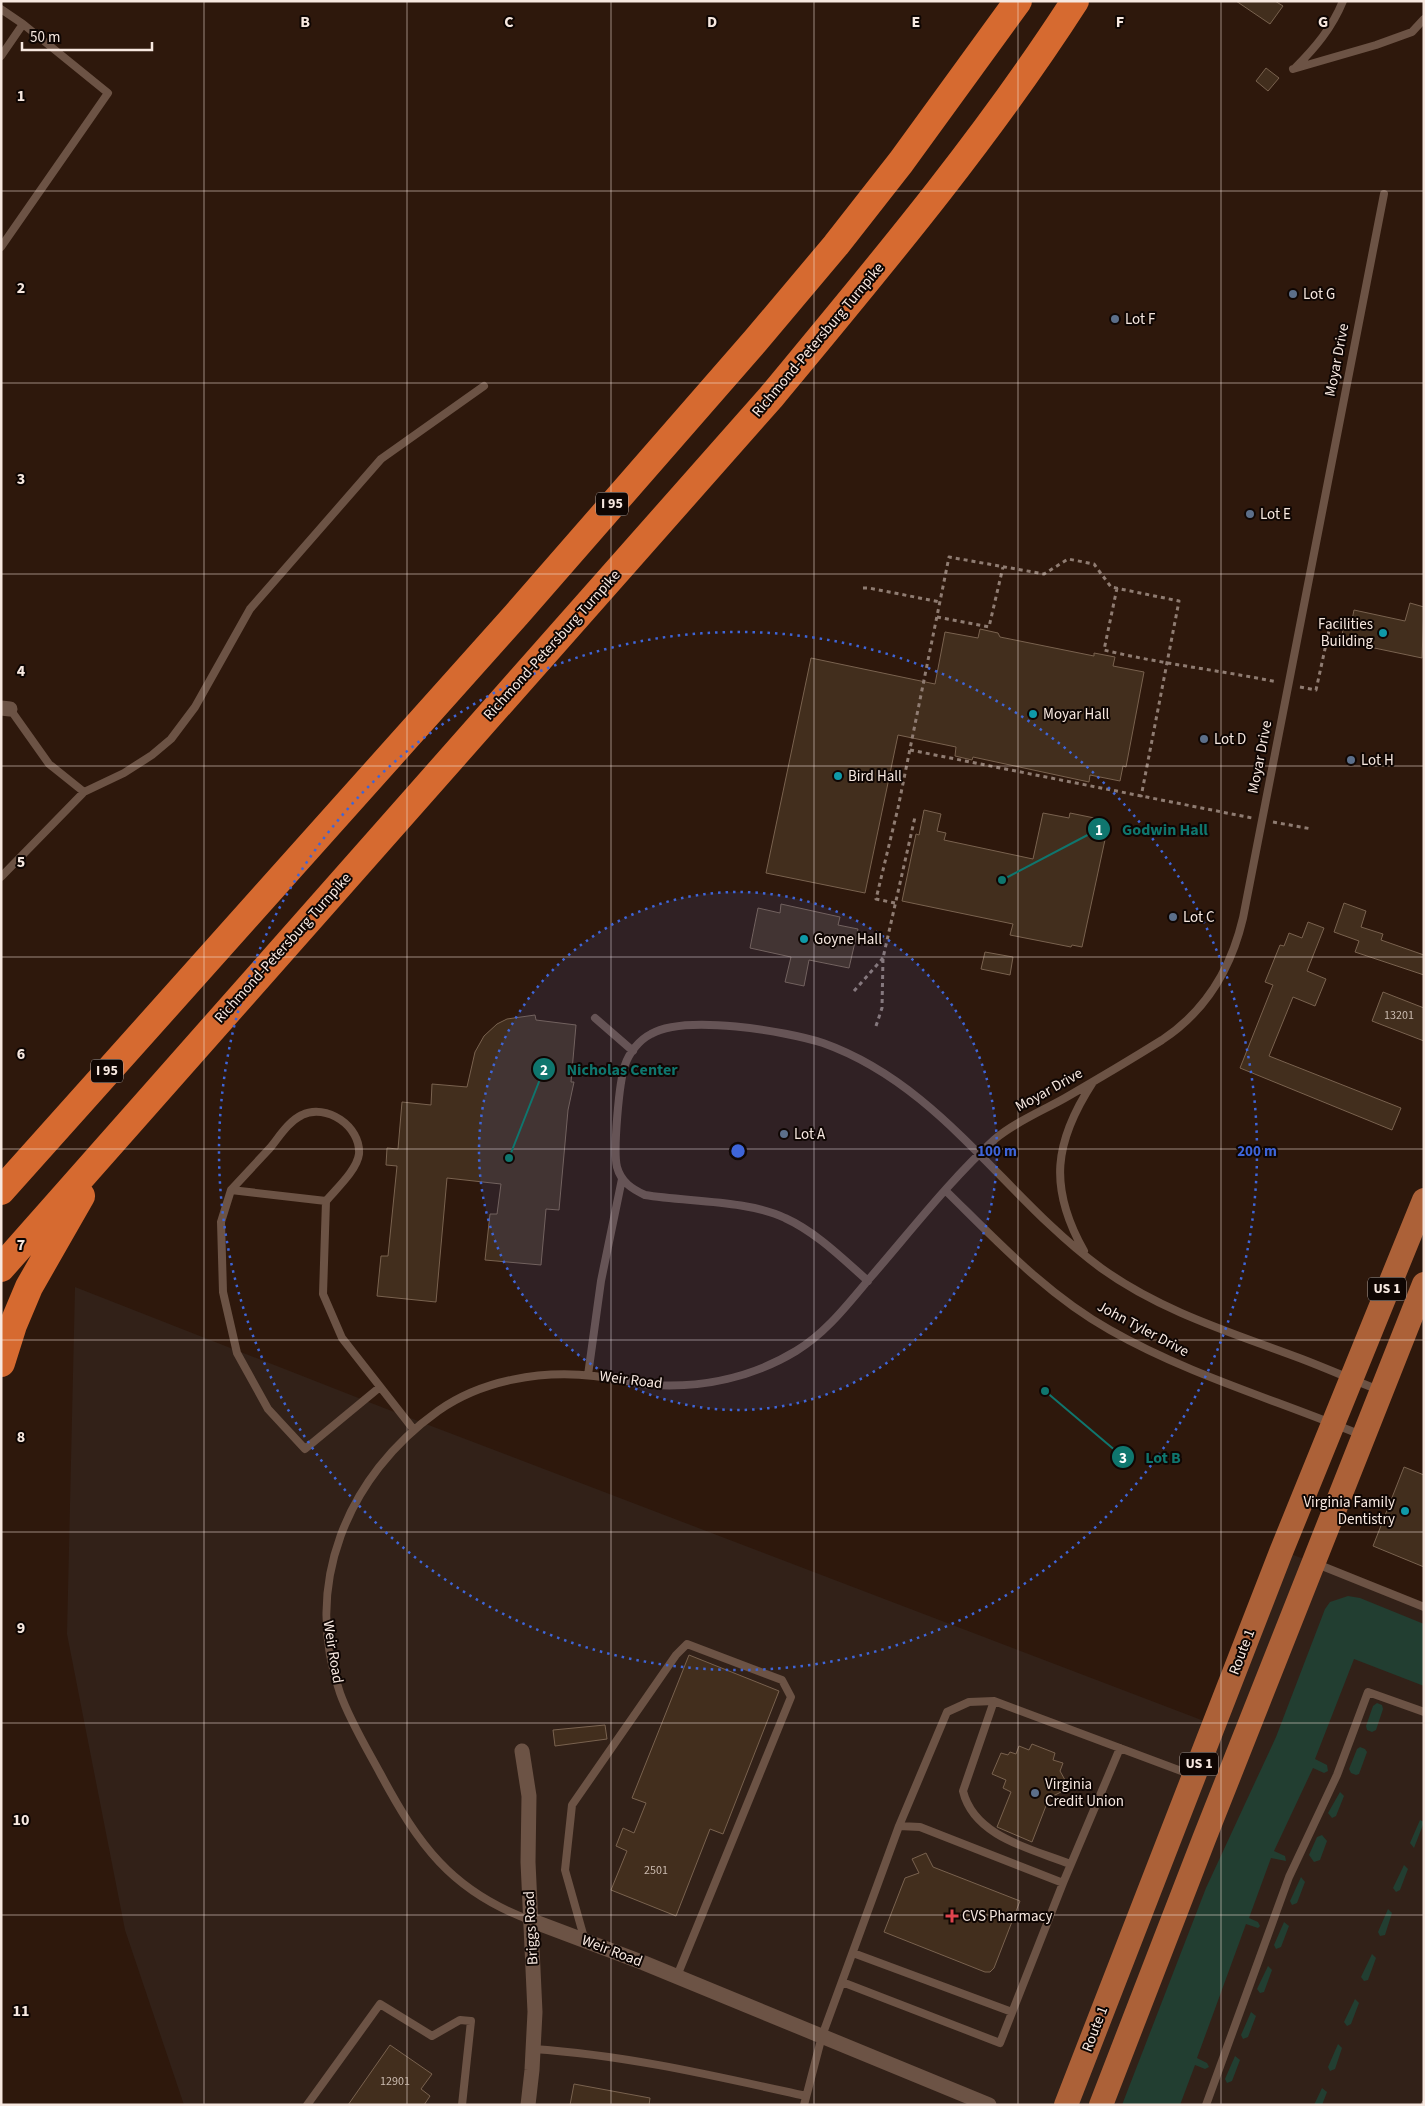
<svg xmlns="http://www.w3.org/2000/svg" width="1425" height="2106" viewBox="0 0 1425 2106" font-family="'Source Sans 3',sans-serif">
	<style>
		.commercial { fill: #322118 }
		.green { fill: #223e31 }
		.building { fill: #422e1d; stroke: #79624f }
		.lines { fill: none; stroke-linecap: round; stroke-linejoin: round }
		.path { stroke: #8f7c72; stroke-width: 3; stroke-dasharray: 4 4; stroke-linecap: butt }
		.service { stroke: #6c5345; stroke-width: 8 }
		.minor { stroke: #6c5345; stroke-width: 15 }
		.primary { stroke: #ac6138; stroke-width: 24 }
		.motorway { stroke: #d66a30; stroke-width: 28 }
		.grid { fill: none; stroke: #f7e8e0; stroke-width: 1; stroke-opacity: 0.55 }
		.ring { fill: none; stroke: #3e65d9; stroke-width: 2.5; stroke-dasharray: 2.5 5 }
		.service-dot { fill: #5c6f8a; stroke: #0f0603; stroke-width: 2 }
		.culture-dot { fill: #0f9aa8; stroke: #0f0603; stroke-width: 2 }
		.health-dot { fill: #e0444e; stroke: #0f0603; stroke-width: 2 }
		.labels { text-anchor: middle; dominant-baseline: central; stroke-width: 4; stroke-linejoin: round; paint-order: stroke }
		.number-label { font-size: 12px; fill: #cabaaf }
		.shield { fill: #0f0603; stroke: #b1a49e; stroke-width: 1 }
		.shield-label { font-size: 14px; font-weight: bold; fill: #f7e8e0 }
		.poi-label { font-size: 15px; fill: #f7e8e0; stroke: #0f0603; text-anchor: start }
		.street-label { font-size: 15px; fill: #f7e8e0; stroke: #0f0603 }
		.grid-label { font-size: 16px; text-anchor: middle; font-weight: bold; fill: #f7e8e0; stroke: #0f0603; stroke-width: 4; stroke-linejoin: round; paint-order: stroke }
		.centre { fill: #3e65d9; stroke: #0f0603; stroke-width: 2.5 }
		.ring-label { font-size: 15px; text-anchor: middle; font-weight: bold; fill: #3e65d9; stroke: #0f0603; stroke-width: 4; stroke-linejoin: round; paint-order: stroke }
		.leader { fill: none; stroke: #0f766e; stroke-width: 2 }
		.callout-dot { fill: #0f766e; stroke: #0f0603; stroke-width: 2 }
		.mark-label { font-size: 15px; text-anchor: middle; font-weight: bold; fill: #fff }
		.callout-label { font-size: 16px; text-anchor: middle; font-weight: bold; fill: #0f766e; stroke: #0f0603; stroke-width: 4; stroke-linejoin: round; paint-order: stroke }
	</style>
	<rect width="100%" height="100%" fill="#2e180c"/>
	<!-- commercial -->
	<path class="commercial" d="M75 1287 384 1408 1212 1724 1283 1551 1424 1605V2105H184L125 1930 67 1634Z"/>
	<!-- green -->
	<path class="green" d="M1348 1596 1360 1598 1424 1624V1686L1354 1659 1315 1759 1327 1765 1328 1771 1324 1773 1313 1768 1274 1851 1285 1856 1286 1861 1271 1858 1249 1918 1258 1922 1260 1926 1258 1928 1246 1924 1197 2058 1207 2063 1209 2067 1205 2069 1195 2065 1180 2105H1122L1206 1888 1276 1737 1325 1609 1330 1602Z
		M1377 1703 1382 1705 1383 1709 1376 1730 1372 1732 1367 1730 1366 1726 1373 1706Z
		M1360 1747 1365 1749 1367 1752 1359 1774 1356 1775 1351 1773 1349 1769 1357 1749Z
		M1340 1792 1344 1796 1336 1816 1332 1818 1328 1813Z
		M1420 1820 1424 1822 1414 1848 1410 1843Z
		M1322 1835 1327 1841 1320 1860 1314 1862 1309 1855 1317 1837Z
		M1404 1865 1408 1869 1400 1890 1396 1892 1393 1888Z
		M1301 1877 1305 1882 1297 1903 1292 1905 1290 1901Z
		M1388 1909 1392 1913 1385 1935 1380 1936 1378 1932Z
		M1284 1922 1289 1926 1281 1947 1276 1949 1274 1945Z
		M1372 1954 1376 1958 1368 1980 1364 1981 1361 1977Z
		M1268 1966 1272 1970 1264 1992 1260 1993 1257 1989Z
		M1355 1999 1359 2003 1351 2024 1347 2026 1344 2022Z
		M1251 2012 1256 2016 1248 2037 1243 2039 1241 2035Z
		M1338 2044 1342 2048 1335 2069 1330 2071 1328 2067Z
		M1235 2056 1240 2060 1232 2081 1227 2083 1225 2079Z
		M1322 2088 1327 2092 1322 2105H1314Z"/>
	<!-- building -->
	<path class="building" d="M1236 1H1275L1283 6 1270 24Z
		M1266 68 1279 78 1268 91 1256 81Z
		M1410 603 1424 607 1422 658 1341 641 1344 624 1347 625 1348 619 1352 620 1354 610 1405 621Z
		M980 629 998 633 1000 637 1094 656V653L1115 657 1113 666 1144 672 1126 767 1123 766 1120 781 1090 775 1089 782 973 757 972 760 955 756 956 747 898 735 865 893 766 873 811 658 935 684 945 632 978 638Z
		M924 810 941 814 937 831 946 833 944 840 1033 859 1043 813 1069 818 1070 813 1109 821 1082 947 1072 945 1071 947 1010 935 1013 924 902 901 916 834 919 835Z
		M1344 903 1366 911 1361 927 1383 934 1381 940 1424 955V975L1355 952 1359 941 1334 932Z
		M781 904 840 917 838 925 858 929 849 968 809 960 804 986 785 982 791 957 750 948 758 908 780 913Z
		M1308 922 1324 928 1307 971 1326 979 1315 1006 1293 997 1269 1056 1401 1108 1392 1130 1240 1068 1273 985 1265 982 1280 945 1284 946 1289 933 1302 938Z
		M985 952 1013 957 1010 975 981 969Z
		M1383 992 1424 1008V1041L1372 1021Z
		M535 1015 536 1020 576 1025 571 1082H574L568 1110 559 1210 546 1209 541 1265 485 1260 490 1214H497L501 1184 447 1178 436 1302 377 1296 381 1256H388L397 1166 386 1165 387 1148 398 1149 402 1102 431 1105 432 1084 467 1087 475 1052 484 1036 497 1024 507 1019Z
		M1404 1467 1424 1475V1567L1373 1546Z
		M689 1655 779 1691 723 1834 710 1829 676 1916 611 1890 627 1851 616 1846 623 1828 634 1833 646 1803 632 1798Z
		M605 1725 607 1739 555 1746 553 1730Z
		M1032 1744 1055 1753 1053 1760 1063 1763 1060 1771 1065 1780 1063 1791 1049 1798 1032 1842 997 1827 1011 1792 1003 1788 1006 1780 992 1774 1001 1753 1008 1755 1010 1752 1016 1754 1019 1746 1029 1750Z
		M926 1853 933 1867 1020 1901 994 1968 990 1972H985L884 1932 905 1878 919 1873 912 1859Z
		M390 2045 432 2074 421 2089 430 2096 424 2105H348Z
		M574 2084 650 2098 649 2105H570Z"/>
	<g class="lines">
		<!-- path -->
		<path class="path" d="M863 588H869L940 602
			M1117 588 1104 650C1161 664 1219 670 1277 682
			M937 617 989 627 1003 567
			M1300 687 1316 690 1330 626 1331 623 1342 626
			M910 750 1252 818
			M1273 822 1312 829
			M895 903 876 899 898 808 949 557 1044 574 1068 559 1094 564 1111 587 1179 601 1141 797
			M854 991 883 958
			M876 1026 882 1008 883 958 915 817
			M1422 2105 1424 2101"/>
		<!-- service -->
		<path class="service" d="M1 9 23 24 1 56
			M1295 68C1315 48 1332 28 1343 1
			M1293 69 1376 45 1412 32 1424 19
			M1 247 108 93 23 24
			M10 709 49 764 84 792 124 773 152 755 171 739 195 707 250 609 381 459 484 386
			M1 877 84 792
			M595 1018 633 1051
			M231 1190C244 1176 257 1162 270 1148 279 1137 289 1121 302 1115 326 1103 361 1126 359 1154 357 1170 336 1189 326 1201
			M946 1191C997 1241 1047 1295 1110 1330 1189 1375 1277 1400 1361 1435
			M1084 1251C1048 1187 1054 1142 1093 1082
			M868 1281C843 1259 816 1232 785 1218 748 1200 687 1202 645 1195 632 1189 621 1182 617 1167 613 1151 619 1082 625 1065 629 1053 639 1040 651 1034 685 1014 786 1031 823 1043 941 1085 1004 1197 1101 1268 1162 1312 1233 1333 1302 1359 1328 1369 1353 1380 1379 1390
			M588 1375 601 1281 622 1179
			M380 1387 305 1449 268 1409 237 1353 223 1292 221 1222 231 1190 326 1201 323 1294 342 1338 414 1430
			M1317 1564 1424 1607
			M994 1701 963 1791C974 1837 1032 1849 1070 1864
			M899 1826 920 1827 1063 1883 1120 1748
			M530 1920C451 1891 418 1844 380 1773 366 1747 350 1721 340 1693 302 1585 347 1476 438 1411 482 1380 541 1370 594 1376 614 1378 633 1383 653 1385 703 1388 753 1377 796 1351 826 1333 848 1304 870 1278 910 1232 949 1181 995 1139 1015 1122 1042 1111 1065 1098 1098 1079 1130 1060 1162 1040 1206 1011 1231 969 1243 918L1384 194
			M585 1941 565 1870 572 1805 676 1655 687 1644 782 1680 791 1697 677 1976
			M853 1953 1012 2012
			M842 1982 1000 2043 1063 1883
			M533 2049C626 2055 715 2076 806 2096
			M307 2105 380 2004 432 2036 460 2020 471 2021 462 2105
			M804 2105 822 2036 899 1826 947 1712 969 1702 994 1701 1192 1775
			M1206 2105 1289 1877 1337 1775 1368 1692 1424 1712"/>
		<!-- minor -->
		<path class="minor" d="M1 708 10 709
			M522 1751 529 1796 528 1862 535 2012 532 2070 528 2105
			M530 1920 644 1963 989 2105"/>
		<!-- primary -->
		<path class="primary" d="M1066 2105 1281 1552 1424 1200
			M1101 2105 1204 1839 1424 1284"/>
		<!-- motorway -->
		<path class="motorway" d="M1 1191 517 614 756 340 836 245 901 162 1018 1
			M1 1268 771 397C877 269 985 141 1075 1
			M1 1363 13 1325 29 1287 81 1196"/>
	</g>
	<!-- grid -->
	<path class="grid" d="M204 1V2105M407 1V2105M611 1V2105M814 1V2105M1018 1V2105M1221 1V2105M1 191H1424M1 383H1424M1 574H1424M1 766H1424M1 957H1424M1 1149H1424M1 1340H1424M1 1532H1424M1 1723H1424M1 1915H1424"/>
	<!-- distance rings -->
	<circle cx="738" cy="1151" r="259" fill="#3e65d9" fill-opacity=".12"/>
	<g class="ring">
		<circle cx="738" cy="1151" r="259"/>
		<circle cx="738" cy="1151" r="519"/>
	</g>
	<!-- markers -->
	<g class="service-dot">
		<circle cx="1293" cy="294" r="5"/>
		<circle cx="1115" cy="319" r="5"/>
		<circle cx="1250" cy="514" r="5"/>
		<circle cx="1204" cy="739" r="5"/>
		<circle cx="1351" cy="760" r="5"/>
		<circle cx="1173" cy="917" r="5"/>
		<circle cx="784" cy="1134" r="5"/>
		<circle cx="1035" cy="1793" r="5"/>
	</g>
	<g class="culture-dot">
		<circle cx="1383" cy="633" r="5"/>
		<circle cx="1033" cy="714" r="5"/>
		<circle cx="838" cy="776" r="5"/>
		<circle cx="804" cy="939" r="5"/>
		<circle cx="1405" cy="1511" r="5"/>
	</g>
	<path class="health-dot" d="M949.5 1908.5h5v5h5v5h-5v5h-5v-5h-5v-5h5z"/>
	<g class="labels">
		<!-- number labels -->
		<g class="number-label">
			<text x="1399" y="1015">13201</text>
			<text x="656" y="1870">2501</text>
			<text x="395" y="2081">12901</text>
		</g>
		<!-- shield labels -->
		<g class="shield">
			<rect x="596" y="492.5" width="32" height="23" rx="4"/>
			<rect x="91" y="1059.5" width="32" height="23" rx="4"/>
			<rect x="1368" y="1277.5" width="38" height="23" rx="4"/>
			<rect x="1180" y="1752.5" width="38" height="23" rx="4"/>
		</g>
		<g class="shield-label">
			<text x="612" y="504">I 95</text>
			<text x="107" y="1071">I 95</text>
			<text x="1387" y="1289">US 1</text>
			<text x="1199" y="1764">US 1</text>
		</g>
		<!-- poi labels -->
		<g class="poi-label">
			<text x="1303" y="294">Lot G</text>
			<text x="1125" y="319">Lot F</text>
			<text x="1260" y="514">Lot E</text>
			<text x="1373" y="624" text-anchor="end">Facilities<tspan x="1373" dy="17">Building</tspan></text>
			<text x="1043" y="714">Moyar Hall</text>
			<text x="1214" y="739">Lot D</text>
			<text x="1361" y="760">Lot H</text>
			<text x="848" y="776">Bird Hall</text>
			<text x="1183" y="917">Lot C</text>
			<text x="814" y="939">Goyne Hall</text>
			<text x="794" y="1134">Lot A</text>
			<text x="1395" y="1502" text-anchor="end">Virginia Family<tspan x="1395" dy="17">Dentistry</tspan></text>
			<text x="1045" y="1784">Virginia<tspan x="1045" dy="17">Credit Union</tspan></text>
			<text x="962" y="1916">CVS Pharmacy</text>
		</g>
		<!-- street labels -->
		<g class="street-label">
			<text transform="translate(818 340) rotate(-50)">Richmond-Petersburg Turnpike</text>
			<text transform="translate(1337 360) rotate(-79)">Moyar Drive</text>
			<text transform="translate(552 645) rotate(-48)">Richmond-Petersburg Turnpike</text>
			<text transform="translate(1260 757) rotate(-79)">Moyar Drive</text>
			<text transform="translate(283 948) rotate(-48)">Richmond-Petersburg Turnpike</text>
			<text transform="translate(1049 1090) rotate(-29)">Moyar Drive</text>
			<text transform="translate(1143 1329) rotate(28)">John Tyler Drive</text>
			<text transform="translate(631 1380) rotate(7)">Weir Road</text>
			<text transform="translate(333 1652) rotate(81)">Weir Road</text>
			<text transform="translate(1242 1652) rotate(-69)">Route 1</text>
			<text transform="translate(531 1928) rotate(-93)">Briggs Road</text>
			<text transform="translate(612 1951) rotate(21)">Weir Road</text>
			<text transform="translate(1095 2029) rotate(-69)">Route 1</text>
		</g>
	</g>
	<g class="grid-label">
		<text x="305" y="27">B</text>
		<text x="509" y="27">C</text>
		<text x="712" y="27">D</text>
		<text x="916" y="27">E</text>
		<text x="1120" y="27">F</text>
		<text x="1323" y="27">G</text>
		<text x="21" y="101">1</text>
		<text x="21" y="293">2</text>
		<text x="21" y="484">3</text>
		<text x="21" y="676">4</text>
		<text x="21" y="867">5</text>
		<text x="21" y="1059">6</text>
		<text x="21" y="1250">7</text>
		<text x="21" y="1442">8</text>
		<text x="21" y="1633">9</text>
		<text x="21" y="1825">10</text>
		<text x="21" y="2016">11</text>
	</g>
	<circle cx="738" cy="1151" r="8" class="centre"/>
	<g class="ring-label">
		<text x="997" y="1156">100 m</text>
		<text x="1257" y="1156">200 m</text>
	</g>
	<!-- callouts -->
	<path class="leader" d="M1002 880L1099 829M509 1158L544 1069M1045 1391L1123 1457"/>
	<g class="callout-dot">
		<circle cx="1002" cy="880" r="5"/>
		<circle cx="509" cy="1158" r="5"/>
		<circle cx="1045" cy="1391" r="5"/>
		<circle cx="1099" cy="829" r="12"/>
		<circle cx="544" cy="1069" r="12"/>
		<circle cx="1123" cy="1457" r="12"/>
	</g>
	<g class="mark-label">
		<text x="1099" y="835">1</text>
		<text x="544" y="1075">2</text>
		<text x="1123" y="1463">3</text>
	</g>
	<g class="callout-label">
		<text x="1165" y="835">Godwin Hall</text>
		<text x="622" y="1075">Nicholas Center</text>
		<text x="1163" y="1463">Lot B</text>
	</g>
	<!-- border -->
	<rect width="1425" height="2106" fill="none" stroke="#f7e8e0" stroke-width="5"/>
	<!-- scale -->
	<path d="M22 42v8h130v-8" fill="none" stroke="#f7e8e0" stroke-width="2.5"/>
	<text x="30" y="42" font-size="15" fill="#f7e8e0" stroke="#0f0603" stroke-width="4" paint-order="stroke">50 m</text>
</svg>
